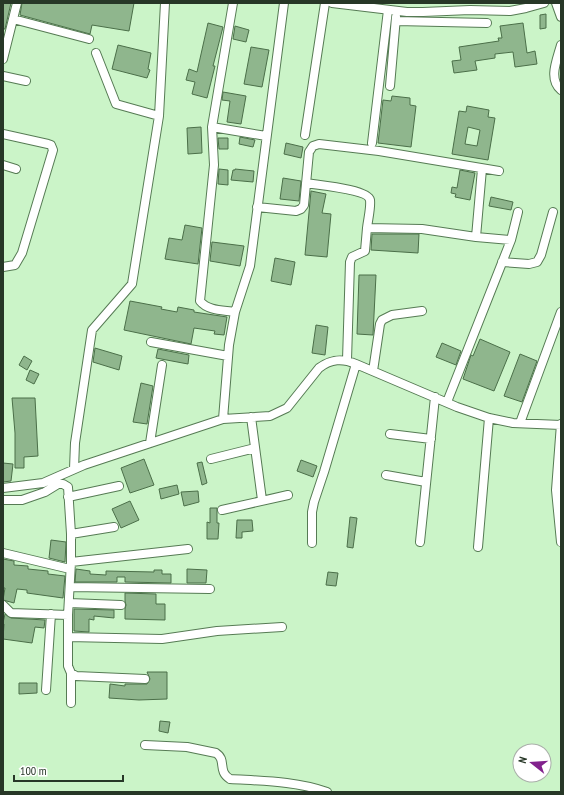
<svg xmlns="http://www.w3.org/2000/svg" width="564" height="795" viewBox="0 0 564 795" font-family="'PT Sans Narrow',sans-serif">
	<style>
		.building { fill: #8fb68d; stroke: #4b6f49; fill-rule: evenodd }
		.lines { fill: none; stroke-linecap: round; stroke-linejoin: round }
		.minor-casing { stroke: #567b54; stroke-width: 10 }
		.minor { stroke: #fff; stroke-width: 8 }
	</style>
	<rect width="100%" height="100%" fill="#cbf4c8"/>
	<!-- building -->
	<path class="building" d="M3 3H11L5 29H3Z
		M22 3H134L129 31 92 25 90 34 20 15Z
		M546 14V28L540 29V15Z
		M208 23 223 27 213 66H215L207 98 192 94 195 82 186 80 189 69 197 72Z
		M523 23 527 53 535 51 537 64 515 67 513 52 495 54V58L475 61 477 70 454 73 452 61 461 60 459 47 499 41 498 38H502L500 26Z
		M235 26 249 30 246 42 233 39Z
		M118 45 151 53 148 69 150 70 147 78 112 69Z
		M251 47 269 50 262 87 244 84Z
		M223 92 246 96 241 124 227 122 230 101 222 100Z
		M392 96 410 98V105L416 106 411 147 378 143 383 100 391 101Z
		M467 106 489 110 488 117 495 118 488 160 452 154 459 111 466 112ZM468 127 480 130 477 146 465 144Z
		M201 127 202 153 188 154 187 128Z
		M240 137 255 140 253 147 239 144Z
		M218 138H228V149H219Z
		M286 143 303 147 301 158 284 154Z
		M219 169 228 170V185L218 184Z
		M235 169 254 171 253 182 231 180 233 170H235Z
		M460 170 475 173 470 200 455 197 456 194 451 193 452 187 457 188Z
		M283 178 301 181 299 201 280 199Z
		M311 191 326 194 322 213 331 214 327 257 305 255Z
		M491 197 513 202 511 210 489 206Z
		M185 225 202 228 198 264 165 259 169 238 182 240Z
		M372 234H419L418 253 371 250Z
		M212 242 244 246 240 266 210 261Z
		M275 258 295 262 291 285 271 281Z
		M359 275H376L373 335 357 334Z
		M130 301 162 307 161 309 177 312 178 307 194 310V312L227 317 224 335 214 334 215 331 194 328 191 344 124 330Z
		M316 325 328 327 325 355 312 353Z
		M480 339 510 352 494 391 463 379 471 355 473 356Z
		M442 343 461 351 456 365 436 357Z
		M95 348 122 356 119 370 93 362Z
		M158 349 189 355 188 364 156 358Z
		M520 354 537 361 522 402 504 396Z
		M24 356 32 361 27 370 19 365Z
		M30 370 39 374 34 384 26 380Z
		M141 383 153 386 147 424 133 422Z
		M12 398H35L38 456 24 457V468H15V433Z
		M144 459 154 485 130 493 121 468Z
		M301 460 317 466 313 477 297 471Z
		M202 462 207 483 202 485 197 463Z
		M3 463 13 464 11 481 3 482Z
		M177 485 179 494 161 499 159 489Z
		M198 491 199 502 184 506 181 492Z
		M130 501 139 520 121 528 112 509Z
		M210 508H217V523H219L218 539H207V522L210 523Z
		M350 517 357 518 353 548 347 547Z
		M237 520H252L253 531 242 532V538H236Z
		M51 540 66 542 65 562 49 558Z
		M3 559 14 561V565L28 566V569L48 571V574L65 576 63 598 27 593V590L17 589 14 603 3 600 5 588H3Z
		M76 569 90 571V574L106 575V571L154 572V570H162V574H171V583L125 582V577H117V582H75Z
		M187 569 207 570 206 583H187Z
		M328 572 338 573 336 586 326 585Z
		M125 593 156 594V604H165V620L125 619V609L126 605 125 601Z
		M74 609 114 610V618L94 616V620L89 619V632L74 631Z
		M5 614 11 618 45 620 44 628 35 627 32 643 3 639 4 624 3 623Z
		M147 672H167V699L139 700 109 698 110 684 125 686V684H147L150 679Z
		M19 683H37V693L19 694Z
		M160 721 170 722 168 733 159 731Z"/>
	<g class="lines">
		<!-- minor casing -->
		<g class="minor-casing">
			<path id="minor" d="M233 3 212 127 214 165 200 301C208 311 223 310 235 312
				M332 3 407 12H423L470 10 510 11 526 8 544 3
				M556 3 561 17
				M13 19 89 39
				M396 21 487 23
				M561 45C557 60 548 79 561 90
				M96 53 116 104 159 116
				M3 59 17 3
				M3 76 26 81
				M390 86 396 17
				M212 127 266 136
				M3 134 48 144 51 145 53 150 22 253 15 265 3 267
				M305 135 325 3
				M372 143 388 10
				M3 165 16 169
				M306 183C316 185 368 189 370 200 371 208 368 219 367 228L422 229 476 237 511 240
				M257 207 296 211 301 209 304 205 309 152 313 146 319 144 379 151 499 171
				M476 237 482 169
				M502 262 529 264 537 262 541 255 553 212
				M151 342 228 356
				M347 360 350 262 352 257 365 251 367 228
				M373 371 380 324 382 320 392 315 422 311
				M447 402 511 240 518 212
				M251 417 262 500
				M223 419 270 416 287 408 319 368C331 359 342 358 356 364L457 407 489 418 513 423 561 425
				M520 423 561 312
				M561 424 556 490 561 542
				M390 434 431 439
				M150 443 162 365
				M211 459 255 448
				M74 469 75 443 92 330 132 284 159 116 165 3
				M386 475 426 482
				M3 488 43 483 84 465 223 419 229 345 235 312 250 266 284 3
				M68 497 119 486
				M3 500H22L45 492 58 484H63L68 487 71 534V562
				M222 510 288 495
				M71 534 114 527
				M420 542 435 397
				M312 543V512L314 502 324 472 356 364
				M478 547 489 418
				M3 553 70 569
				M70 587 210 589
				M69 603 121 605
				M3 605 11 613 68 615 71 562 188 549
				M68 615V666L71 673 76 676 145 679
				M68 637 162 639 217 631 282 627
				M71 673V703
				M46 690 51 614
				M145 745 187 747 216 753C227 760 217 771 230 779 263 781 296 781 327 792"/>
		</g>
		<!-- minor -->
		<use href="#minor" class="minor"/>
	</g>
	<!-- border -->
	<rect width="564" height="795" fill="none" stroke="#273727" stroke-width="8"/>
	<!-- north arrow -->
	<g transform="translate(532 763) rotate(287)"><circle r="19" fill="#ffffff" stroke="#a9afa9"/>
	<path d="M0-3L7 15L0 10L-7 15Z" fill="#82228d"/>
	<text y="-6" font-size="11" font-weight="bold" text-anchor="middle" fill="#273727">N</text>
	</g>
	<!-- scale -->
	<path d="M14 775v6h109v-6" fill="none" stroke="#273727" stroke-width="2"/>
	<text x="20" y="775" font-size="12" fill="#273727" stroke="#ffffff" stroke-width="3" paint-order="stroke">100 m</text>
</svg>
